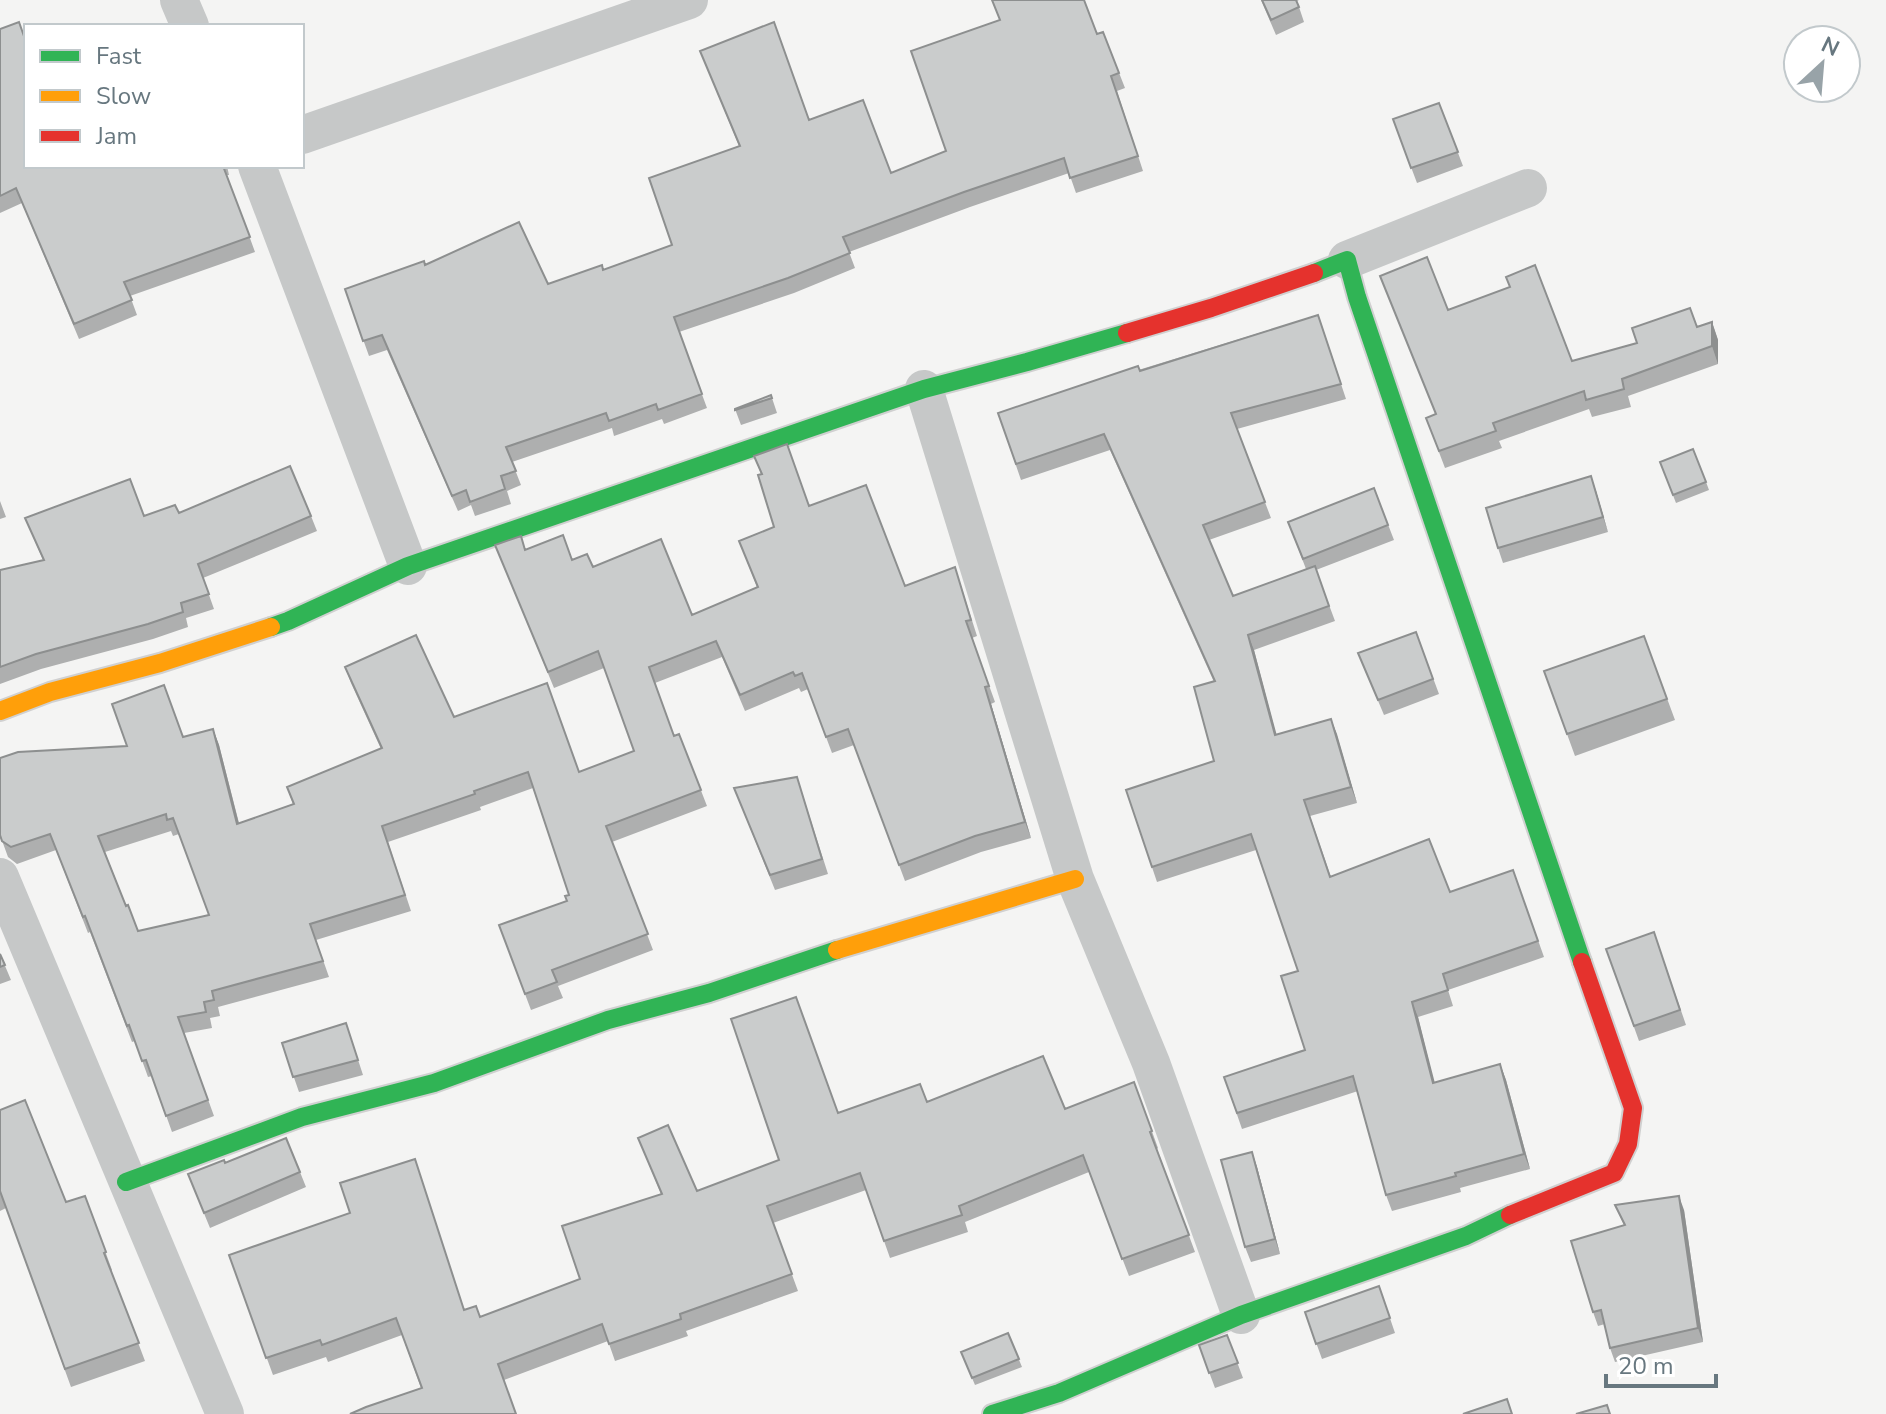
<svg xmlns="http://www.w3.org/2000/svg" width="1886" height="1414" viewBox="0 0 1886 1414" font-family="'Nunito Sans',sans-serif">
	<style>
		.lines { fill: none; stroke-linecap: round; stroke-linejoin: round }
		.fast-casing { stroke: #d0d0d0; stroke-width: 22 }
		.slow-casing { stroke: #d0d0d0; stroke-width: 22 }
		.jam-casing { stroke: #d0d0d0; stroke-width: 22 }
		.street { stroke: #c6c8c8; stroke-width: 38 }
		.fast { stroke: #30b455; stroke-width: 18 }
		.slow { stroke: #ff9f0a; stroke-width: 18 }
		.jam { stroke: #e5322d; stroke-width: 18 }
		.wall { fill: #aeafaf; fill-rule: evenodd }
		.shaded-wall { fill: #8d8f8f }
		.building { fill: #cacccc; stroke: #8d8f8f; stroke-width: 2; fill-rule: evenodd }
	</style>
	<rect width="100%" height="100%" fill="#f4f4f3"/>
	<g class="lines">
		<!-- fast casing -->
		<g class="fast-casing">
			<path id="fast" d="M1314 273 1347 260 1357 297 1582 962
				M271 627 288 621 408 566 924 389 1027 362 1127 333
				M126 1182 302 1117 434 1083 608 1020 709 993 837 950
				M992 1414 1059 1393 1241 1315 1466 1236 1510 1215"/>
		</g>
		<!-- slow casing -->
		<g class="slow-casing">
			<path id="slow" d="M0 711 50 692 160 663 271 627
				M837 950 1075 879"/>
		</g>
		<!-- jam casing -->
		<g class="jam-casing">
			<path id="jam" d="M1127 333 1211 308 1314 273
				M1510 1215 1614 1173 1628 1144 1633 1108 1582 962"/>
		</g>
		<!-- street -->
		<path class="street" d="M179 0 190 26
			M302 135 689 0
			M257 166 408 566
			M1347 260 1528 188
			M924 389 1075 879 1151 1063 1241 1315
			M0 877 225 1414"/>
		<!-- fast -->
		<use href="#fast" class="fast"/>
		<!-- slow -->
		<use href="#slow" class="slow"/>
		<!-- jam -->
		<use href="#jam" class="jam"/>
	</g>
	<!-- wall -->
	<path class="wall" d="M1261 0H1299L1297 1 1304 22 1276 35Z
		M0 29 26 166H227L229 175H227L255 252 130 296 137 315 79 339 22 203 0 213Z
		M1103 32 1125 88 1117 91 1143 171 1076 193 1069 173 970 207 849 252 855 268 794 293 679 332 707 408 664 424 662 419 614 436 612 428 512 462 521 485 507 491 511 504 475 516 471 505 458 511 387 350 369 356 345 289 425 265 548 284 603 270 672 245 739 146 700 51 891 173 946 151 1097 34Z
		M1439 103 1463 166 1417 183 1393 119Z
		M1380 276 1448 310 1572 361 1712 322 1718 340V364L1628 396 1631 407 1592 417 1589 409 1499 441 1502 448 1445 468 1426 418 1436 414Z
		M1318 315 1346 399 1237 429 1271 518 1209 540 1233 596 1306 569 1288 522 1374 488 1394 540 1316 570 1335 621 1254 650 1276 735 1331 719 1357 803 1310 816 1331 877 1450 892 1513 870 1544 957 1448 990 1453 1006 1418 1017 1434 1083 1500 1064 1506 1080 1530 1169 1460 1188 1461 1192 1392 1211 1386 1195 1358 1091 1242 1129 1224 1077 1305 1050 1298 971 1256 850 1157 882 1126 790 1214 761V682L1110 450 1021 480 998 413Z
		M771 395 777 413 741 425 735 409Z
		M754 456 809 506 905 586 955 567 977 636 972 638 995 702 991 704 1031 838 981 852 905 881 854 745 832 753 808 689 801 692 799 688 745 711 722 657 655 683 674 736 679 734 707 806 612 842 653 950 558 986 563 998 531 1010 499 925 567 901 569 895 533 788 480 807 481 810 388 842 411 911 316 940 329 977 218 1007 220 1016 210 1018 212 1028 184 1033 214 1116 172 1132 152 1076 148 1077 135 1041 132 1042 90 932 88 933 56 850 17 864 8 857 0 835 127 746 183 737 213 729 219 745 239 823 293 804 287 787 381 749 351 683 345 667 454 717 579 772 634 751 604 668 554 688 495 545 526 550 572 560 593 567 692 615 757 587 739 541 774 527 761 474ZM171 831 173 836 179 834 209 915 138 931 126 906 105 852Z
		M1660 462 1706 482 1709 490 1676 503Z
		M1596 491 1608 532 1503 563 1498 548Z
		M0 501 6 517 0 519Z
		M179 513 311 516 317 531 203 578 214 609 186 618 188 627 153 639 41 669 0 684V570L43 560 25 518 144 516Z
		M1416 632 1439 694 1384 715 1358 653Z
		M1644 636 1675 720 1575 756 1544 671Z
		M797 777 828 874 775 890 734 788Z
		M1654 932 1686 1025 1639 1041 1606 949Z
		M0 954 11 980 0 984Z
		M346 1023 363 1075 299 1092 282 1043Z
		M1134 1082 1158 1148 1157 1149 1195 1252 1129 1276 1089 1172 965 1222 968 1232 890 1258 866 1190 773 1223 798 1291 686 1331 688 1336 615 1361 608 1341 504 1380 421 1388 402 1335 328 1362 326 1357 273 1375 229 1255 465 1310 480 1317 580 1279 661 1194 638 1138 697 1191 779 1160 838 1113 927 1102 1065 1109Z
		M0 1110 66 1202 85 1196 112 1270 111 1271 145 1361 71 1387 6 1208 0 1211Z
		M1252 1152 1257 1167 1280 1254 1251 1262 1245 1247Z
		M225 1163 300 1172 306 1187 210 1228 194 1189Z
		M1615 1205 1684 1210 1703 1342 1615 1362 1610 1348 1605 1324 1598 1326 1593 1312 1624 1225Z
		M1379 1286 1395 1333 1322 1359 1305 1312Z
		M1008 1333 1022 1367 975 1385 961 1352Z
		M1227 1335 1243 1378 1215 1388 1199 1345Z"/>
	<!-- shaded-wall -->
	<path class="shaded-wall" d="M1712 322 1718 340V364L1712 346Z
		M1591 476 1596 491 1608 532 1603 517Z
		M1248 635 1254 650 1281 751 1275 735Z
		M985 687 991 704 1031 838 1025 822Z
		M1331 719 1337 734 1357 803 1351 787Z
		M213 729 219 745 243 840 237 824Z
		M1412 1002 1418 1017 1439 1099 1433 1083Z
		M1500 1064 1506 1080 1530 1169 1524 1154Z
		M1252 1152 1257 1167 1280 1254 1275 1239Z
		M1679 1196 1684 1210 1703 1342 1698 1328Z"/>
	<!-- building -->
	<path class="building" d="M992 0H1084L1097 34 1103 32 1119 73 1111 76 1138 156 1070 178 1064 158 964 192 843 237 850 253 788 278 674 317 702 394 658 410 656 404 609 421 606 413 506 447 516 471 501 476 505 489 470 502 466 490 452 496 382 335 363 341 345 289 424 261 425 265 519 222 548 284 602 265 603 270 672 245 649 178 740 146 700 51 774 22 809 120 863 100 891 173 946 151 911 51 1000 20Z
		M1262 0H1296L1299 7 1271 20Z
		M19 22 26 42V166H223L250 237 124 282 132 300 74 324 16 188 0 196V29Z
		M1439 103 1458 152 1411 168 1393 119Z
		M1427 257 1448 310 1510 287 1506 277 1535 265 1572 361 1637 343 1632 328 1690 308 1697 327 1712 322V346L1622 379 1624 389 1586 400 1584 391 1493 423 1496 431 1439 451 1426 418 1436 414 1380 276Z
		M1318 315 1341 384 1231 413 1265 502 1203 525 1233 596 1315 566 1329 606 1248 635 1275 735 1331 719 1351 787 1304 800 1330 877 1429 839 1450 892 1513 870 1538 941 1443 974 1448 990 1412 1002 1433 1083 1500 1064 1524 1154 1455 1173 1456 1176 1386 1195 1353 1076 1237 1113 1224 1077 1305 1050 1281 976 1298 971 1251 834 1152 867 1126 790 1214 761 1194 687 1215 681 1104 434 1016 464 998 413 1138 366 1140 371Z
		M771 395 772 398 735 410V409Z
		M787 444 809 506 866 485 905 586 955 567 971 620 966 621 989 686 985 687 1025 822 975 836 899 865 848 729 826 737 802 673 795 676 793 672 740 695 716 641 649 667 674 736 679 734 701 790 606 826 648 934 552 970 557 982 525 994 499 925 567 901 565 896 569 895 528 772 474 791 475 794 382 826 405 895 310 924 323 961 212 991 214 1000 204 1002 206 1012 178 1017 208 1100 166 1116 146 1060 142 1061 129 1025 127 1026 85 916 83 917 50 834 11 847 2 841 0 835V758L18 752 127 746 112 704 164 685 183 737 213 729 237 824 294 804 287 787 382 748 345 667 416 635 454 717 547 683 579 772 634 751 598 651 548 672 495 545 521 536 525 550 563 535 572 560 587 554 593 567 661 539 692 615 758 587 739 541 774 527 758 475 762 474 754 456ZM166 814 167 820 173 818 209 915 138 931 128 905 126 906 98 836Z
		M1693 449 1706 482 1673 495 1660 462Z
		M290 466 311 516 198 564 209 594 181 603 183 612 148 624 36 654 0 667V570L44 560 25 518 130 479 144 516 175 505 179 513Z
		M1591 476 1603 517 1498 548 1486 508Z
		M1374 488 1388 525 1303 559 1288 522Z
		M1416 632 1433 679 1378 700 1358 653Z
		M1644 636 1667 699 1567 734 1544 671Z
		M797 777 822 859 770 875 734 788Z
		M1654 932 1680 1010 1634 1026 1606 949Z
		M0 954 5 965 0 967Z
		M796 997 838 1113 920 1084 927 1102 1043 1056 1065 1109 1134 1082 1152 1131 1150 1132 1189 1235 1122 1259 1083 1155 959 1206 962 1215 884 1241 860 1173 767 1206 792 1274 680 1314 681 1319 609 1344 602 1324 498 1364 516 1414H350L366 1407 422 1388 396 1318 322 1345 320 1340 266 1358 229 1255 350 1213 340 1183 415 1159 464 1310 476 1306 480 1317 580 1279 562 1226 662 1194 638 1138 668 1125 697 1191 779 1160 731 1019Z
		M346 1023 358 1060 293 1077 282 1043Z
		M25 1100 66 1202 85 1196 106 1252 104 1253 139 1343 65 1369 0 1191V1110Z
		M286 1138 300 1172 204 1213 188 1174 224 1160 225 1163Z
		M1252 1152 1275 1239 1245 1247 1221 1160Z
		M1679 1196 1698 1328 1610 1348 1601 1310 1593 1312 1571 1241 1625 1225 1615 1205Z
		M1379 1286 1390 1318 1316 1344 1305 1312Z
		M1008 1333 1019 1359 972 1378 961 1352Z
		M1227 1335 1238 1363 1209 1373 1199 1345Z
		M1507 1399 1512 1414H1463Z
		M1607 1405 1610 1414H1576Z"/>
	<!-- legend -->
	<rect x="24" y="24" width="280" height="144" fill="#ffffff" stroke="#c2c9cc" stroke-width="2"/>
	<rect x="40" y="50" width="40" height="12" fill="#30b455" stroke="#c2c9cc" stroke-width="2"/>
	<text x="96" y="64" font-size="24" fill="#67777f">Fast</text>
	<rect x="40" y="90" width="40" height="12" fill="#ff9f0a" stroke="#c2c9cc" stroke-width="2"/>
	<text x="96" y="104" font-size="24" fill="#67777f">Slow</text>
	<rect x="40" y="130" width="40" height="12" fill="#e5322d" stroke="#c2c9cc" stroke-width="2"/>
	<text x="96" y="144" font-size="24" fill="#67777f">Jam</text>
	<!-- north arrow -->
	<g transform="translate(1822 64) rotate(26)"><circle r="38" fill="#ffffff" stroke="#c2c9cc" stroke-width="2"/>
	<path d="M0-6L14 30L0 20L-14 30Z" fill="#98a3a8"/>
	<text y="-12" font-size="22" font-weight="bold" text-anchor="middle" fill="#67777f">N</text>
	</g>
	<!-- scale -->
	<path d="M1606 1374v12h110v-12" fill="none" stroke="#67777f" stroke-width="4"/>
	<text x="1618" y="1374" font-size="24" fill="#67777f" stroke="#ffffff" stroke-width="6" paint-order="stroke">20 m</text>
</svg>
